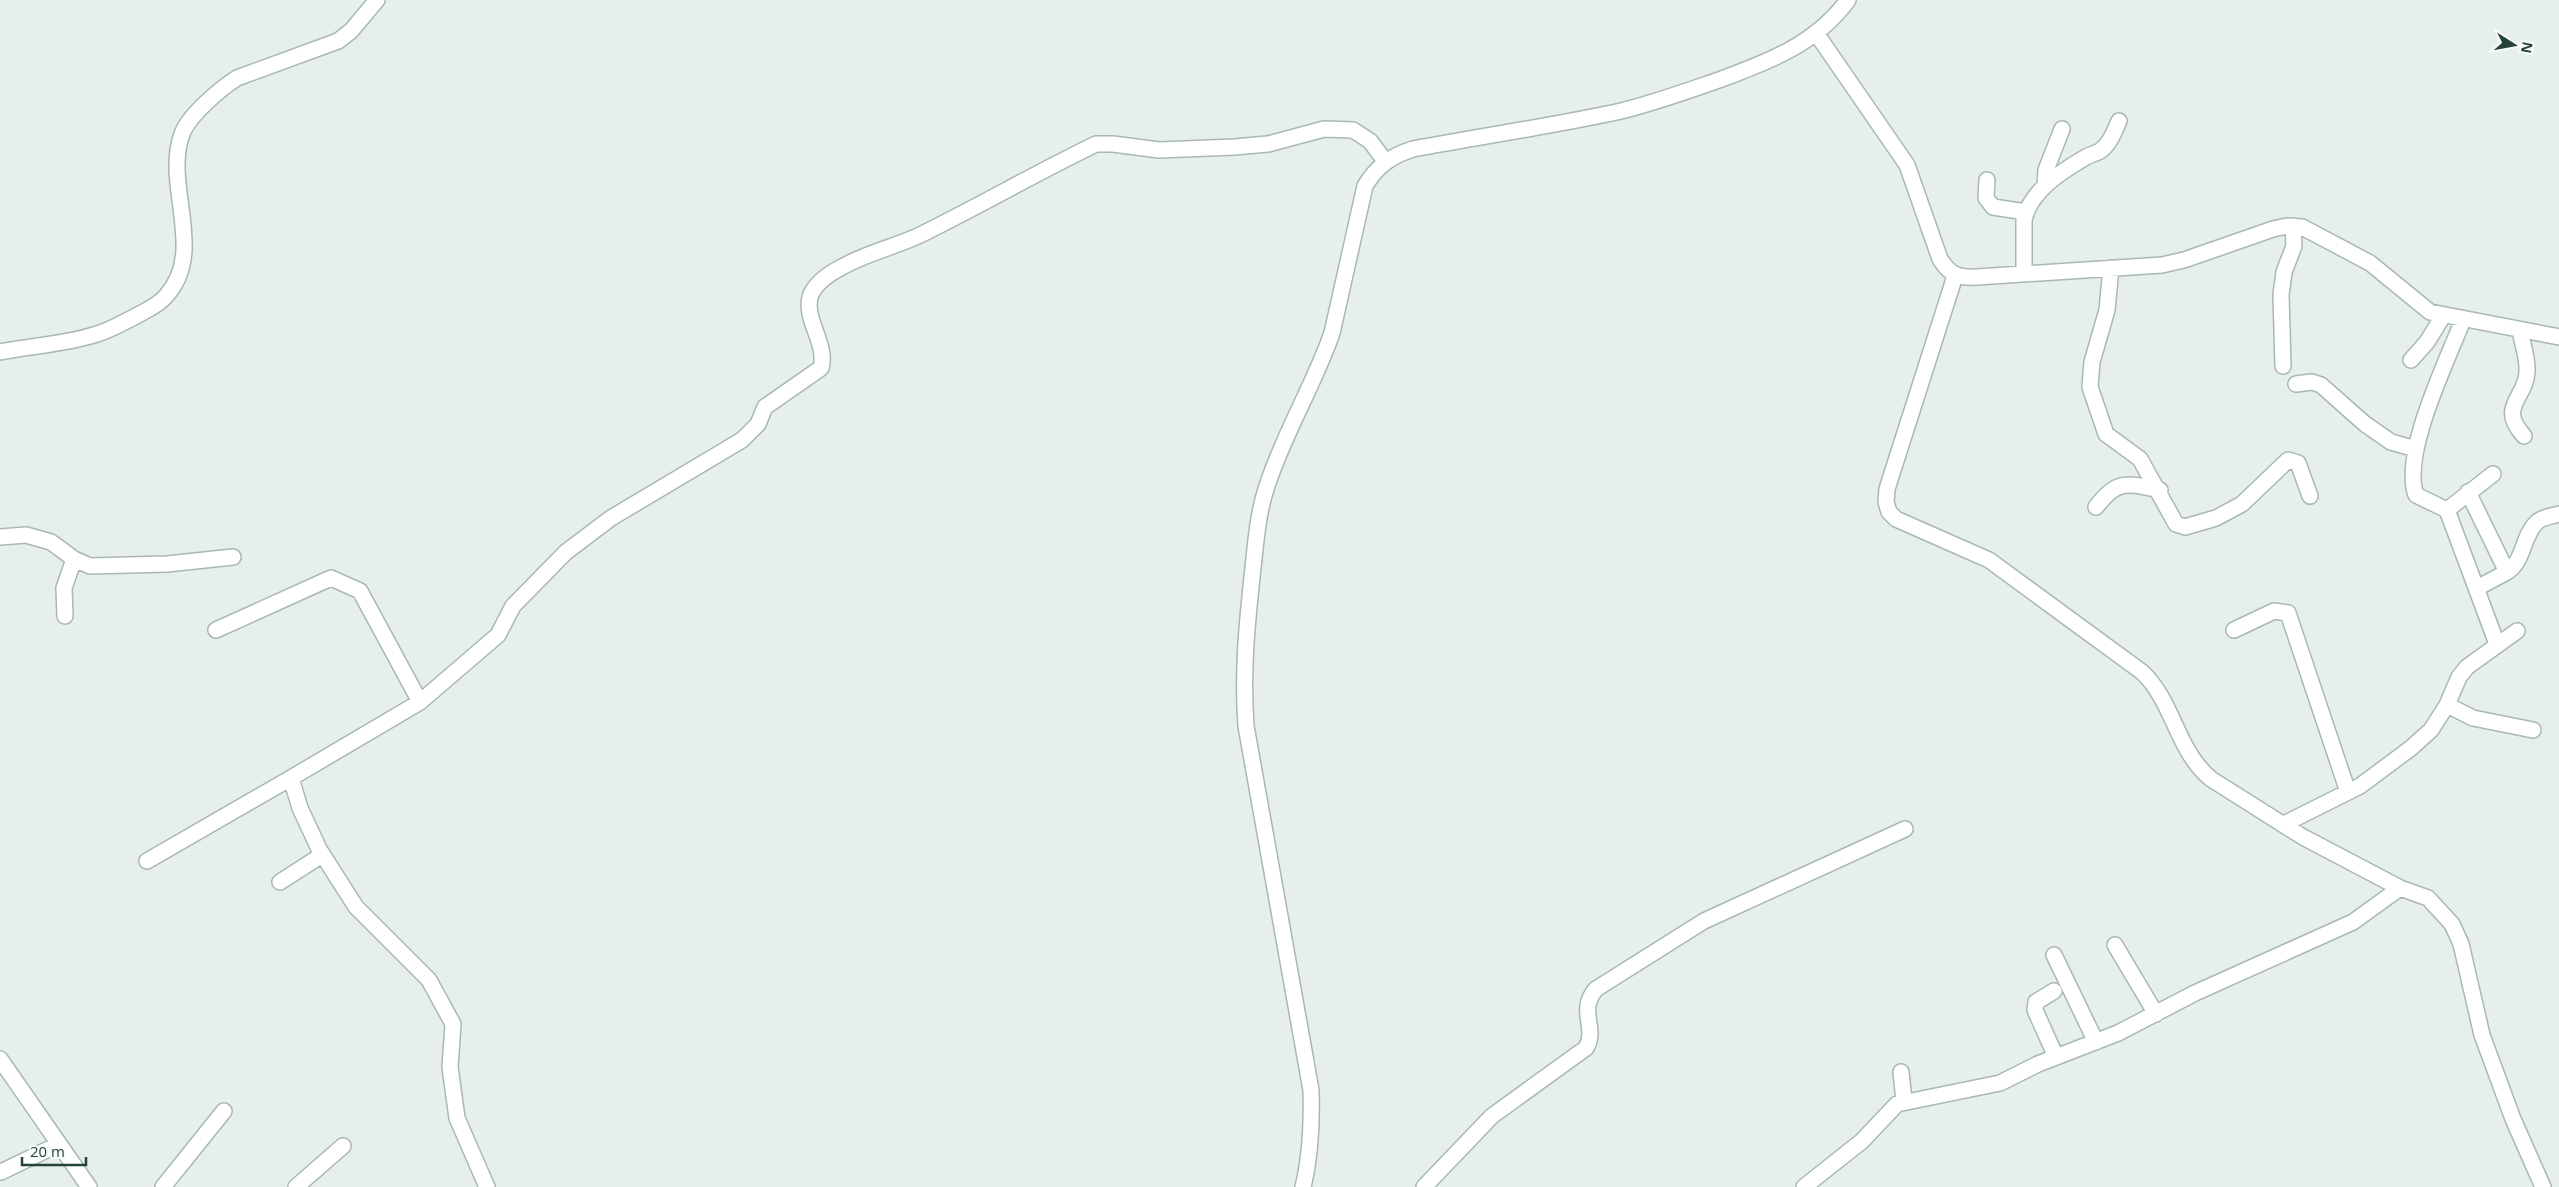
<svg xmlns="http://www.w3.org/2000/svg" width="2559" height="1187" viewBox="0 0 2559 1187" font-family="'Open Sans',sans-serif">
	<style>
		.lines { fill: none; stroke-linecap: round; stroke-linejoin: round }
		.minor-casing { stroke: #a8b8b2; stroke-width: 18 }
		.minor { stroke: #fff; stroke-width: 15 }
	</style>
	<rect width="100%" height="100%" fill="#e6efeb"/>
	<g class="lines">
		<!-- minor casing -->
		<g class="minor-casing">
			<path id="minor" d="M1816 33 1907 165 1940 259C1950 275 1958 278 1977 277L2162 265 2184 260 2273 229 2287 226 2302 227 2370 263 2430 312 2559 337
				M1987 180 1986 198 1993 207 2026 212
				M2045 186 2046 170 2062 129
				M2111 268 2107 310 2092 362 2090 387 2106 434 2140 459 2176 524 2185 527 2216 518 2242 504 2288 460 2298 463 2310 496
				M2024 274V220C2030 191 2062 171 2086 157 2090 155 2096 153 2100 151 2110 144 2114 132 2119 121
				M1955 276 1887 489 1886 502 1889 512 1896 519 1989 560 2142 672C2174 702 2176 750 2211 779L2303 837 2400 888 2428 898 2452 924 2461 944 2482 1035 2513 1119 2543 1187
				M2520 330C2522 343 2528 358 2527 372 2526 398 2497 407 2524 436
				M0 352C31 346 67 344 97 334 111 330 124 322 138 315 148 309 159 305 166 296 207 251 163 185 182 134 189 115 220 89 237 78L338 41 351 31 377 0
				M2411 360 2427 342 2443 316
				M2283 366 2281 295 2284 272 2294 246 2293 226
				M2296 384 2312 382 2321 385 2365 424 2391 442 2416 449
				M2493 474 2447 510 2497 644
				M2468 492 2507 572C2525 560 2522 536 2537 522 2542 517 2553 516 2559 514
				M2096 507C2117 479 2127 483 2160 490
				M2447 510 2416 495C2401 454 2447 361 2463 320
				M0 537 26 535 51 542 74 559 90 566 167 564 233 557
				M2477 588 2507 572
				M65 616 64 588 74 559
				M216 630 331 578 360 591 420 702
				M2234 630 2274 611 2288 613 2348 792
				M2447 705 2473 718 2533 730
				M2284 824 2360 786 2411 748 2431 730 2447 705 2459 677 2467 667 2517 631
				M147 861 291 778
				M280 882 322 855
				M2115 945 2156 1014
				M2054 955 2096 1042
				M2054 991 2036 1002 2035 1010 2056 1057
				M0 1059 89 1187
				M1901 1072 1904 1101
				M1 1172 59 1144
				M163 1187 224 1111
				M296 1187 343 1146
				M487 1187 457 1118 450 1067 453 1024 429 980 356 907 319 849 300 808 291 778 420 702 498 635 513 606 566 552 611 518 742 440 758 424 765 407 821 368C828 343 802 318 811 294 817 282 830 273 842 267 866 253 895 247 920 235 979 206 1036 173 1096 144H1113L1159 150 1234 147 1268 144 1324 129 1353 130 1370 141 1385 161
				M1303 1187C1311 1154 1312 1123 1311 1090L1246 726C1242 671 1247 623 1253 568 1256 540 1258 512 1267 486 1284 433 1314 385 1332 333L1365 186C1377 166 1391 156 1413 149 1482 136 1553 126 1621 111 1654 103 1687 91 1719 80 1768 62 1816 44 1848 0
				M1424 1187 1492 1116 1586 1048C1598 1028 1577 1011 1596 989L1704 921 1905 829
				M1804 1187 1862 1141 1897 1104 2000 1083 2038 1064 2118 1033 2195 993 2353 922 2400 888"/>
		</g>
		<!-- minor -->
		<use href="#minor" class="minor"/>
	</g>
	<!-- north arrow -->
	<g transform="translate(2514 45) rotate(101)" stroke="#f7fbf9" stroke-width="4" paint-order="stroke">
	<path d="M0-4L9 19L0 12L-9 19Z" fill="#24423a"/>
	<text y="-8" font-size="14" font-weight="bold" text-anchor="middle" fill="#24423a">N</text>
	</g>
	<!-- scale -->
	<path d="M22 1157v8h64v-8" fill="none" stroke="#24423a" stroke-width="2.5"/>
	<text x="30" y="1157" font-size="15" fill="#24423a" stroke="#f7fbf9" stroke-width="4" paint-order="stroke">20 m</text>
</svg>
